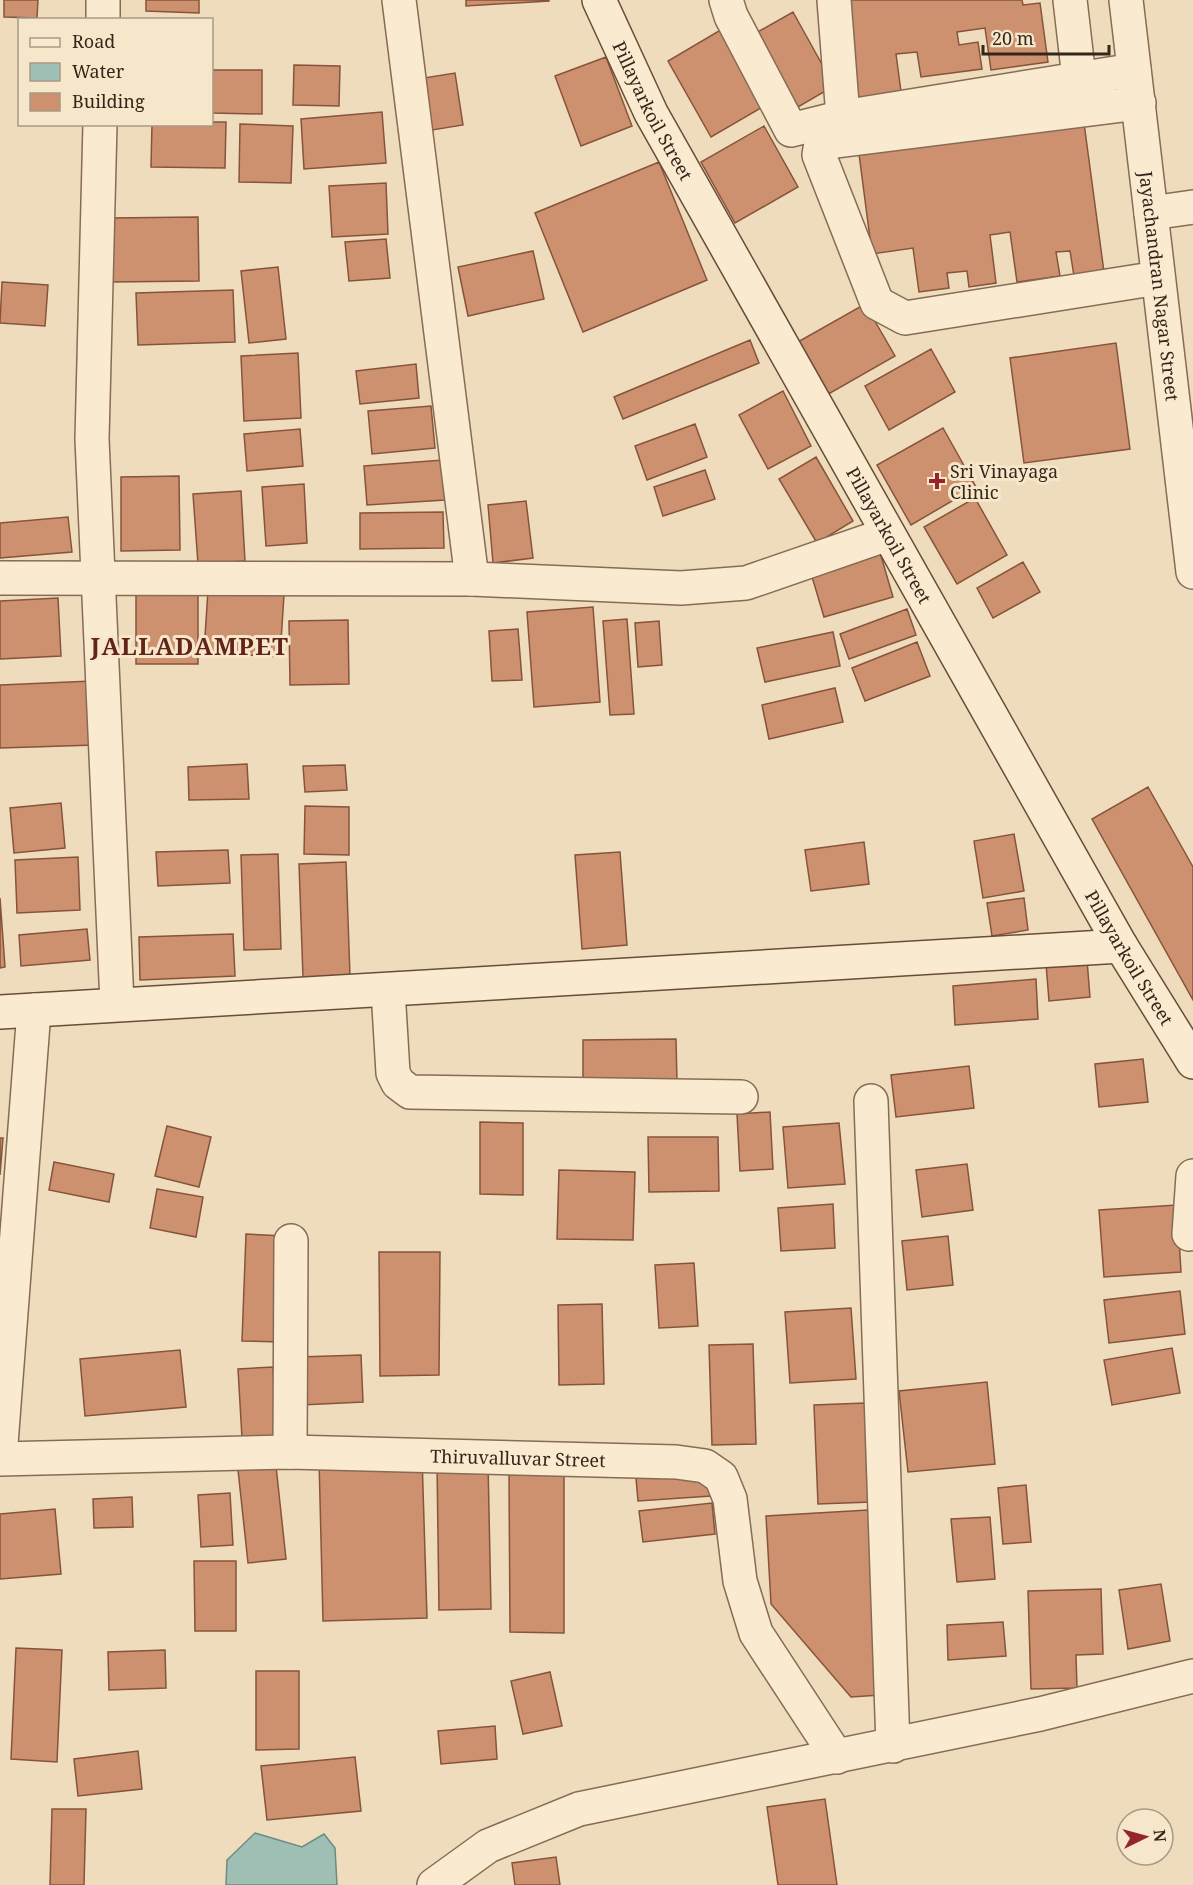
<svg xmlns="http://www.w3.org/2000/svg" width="1193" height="1885" viewBox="0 0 1193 1885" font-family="'Noto Serif',serif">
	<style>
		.water { fill: #a0bfb4; stroke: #688d81; stroke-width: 1.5 }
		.building { fill: #ce9170; stroke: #86543a; stroke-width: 1.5 }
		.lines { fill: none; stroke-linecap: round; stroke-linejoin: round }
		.street-casing { stroke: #866c55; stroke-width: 36 }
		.secondary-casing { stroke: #684d39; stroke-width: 36 }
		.street { stroke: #faeacf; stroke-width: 33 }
		.secondary { stroke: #faeacf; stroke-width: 33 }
		.poi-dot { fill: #97242c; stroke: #f6e7cb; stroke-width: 2 }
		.labels { text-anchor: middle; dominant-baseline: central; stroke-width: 6; stroke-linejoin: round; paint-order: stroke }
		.street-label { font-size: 18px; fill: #35261b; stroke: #f6e7cb }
		.poi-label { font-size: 18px; fill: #35261b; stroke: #f6e7cb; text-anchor: start }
		.district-label { font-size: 24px; font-weight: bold; letter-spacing: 1.5px; fill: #622419; stroke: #f6e7cb }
	</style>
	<rect width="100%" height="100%" fill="#efdcbc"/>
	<!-- water -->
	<path class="water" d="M255 1833 302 1847 324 1834 335 1848 337 1885H226L227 1860Z"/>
	<!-- building -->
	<path class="building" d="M4 0H38L37 18 4 17Z
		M146 0H199V13L146 11Z
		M466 0H549V1L466 6Z
		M841 0H1022L1023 5 1040 3 1048 62 991 70 985 28 957 32 959 45 978 42 982 69 921 77 917 52 896 54 902 99 856 105Z
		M793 12 834 86 798 107 756 33Z
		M729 25 773 101 711 137 668 61Z
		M606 57 632 126 581 146 555 76Z
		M294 65 340 66 339 106 293 105Z
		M212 70H262V114L212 113Z
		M455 73 463 125 420 132 411 80Z
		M382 112 386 163 304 169 301 119Z
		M212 122H226L225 168 151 167 152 124H212Z
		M1084 123 1104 272 1074 276 1070 251 1056 252 1060 276 1017 282 1010 232 990 235 996 283 969 287 967 271 947 273 949 288 919 292 913 248 872 254 859 154Z
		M240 124 293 126 291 183 239 182Z
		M764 126 798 187 735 223 701 162Z
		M659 162 707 280 583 332 535 213Z
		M386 183 388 234 332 237 329 186Z
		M198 217 199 281 110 282 109 218Z
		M386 239 390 278 349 281 345 242Z
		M533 251 544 299 468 316 458 267Z
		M278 267 286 339 249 343 241 271Z
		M2 282 48 285 45 326 0 323Z
		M233 290 235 342 138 345 136 293Z
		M865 304 895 356 825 396 796 343Z
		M750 340 759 363 623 419 614 397Z
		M1116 343 1130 449 1024 463 1010 358Z
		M931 349 955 392 889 430 865 386Z
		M298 353 301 418 244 421 241 356Z
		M416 364 419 398 360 404 356 371Z
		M783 391 811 446 768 469 739 415Z
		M431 406 435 448 372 454 368 411Z
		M695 424 707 457 647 480 635 446Z
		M943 428 976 487 911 525 877 465Z
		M300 429 303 466 247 471 244 434Z
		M816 457 853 521 817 543 779 479Z
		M443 460 445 500 367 505 364 466Z
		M705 470 715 499 663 516 654 487Z
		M179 476 180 550 121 551V477Z
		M304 484 307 543 266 546 262 487Z
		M241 491 245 561 198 564 193 494Z
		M975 498 1007 555 957 584 924 527Z
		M526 501 533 558 493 563 488 505Z
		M443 512 444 548 360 549V513Z
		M68 517 72 552 0 558V523Z
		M879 549 893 597 824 617 810 570Z
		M1023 562 1040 592 993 618 977 588Z
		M208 590 284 595 280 657 204 652Z
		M136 592H198V664H136Z
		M58 598 61 656 0 659V601Z
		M593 607 600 702 534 707 527 612Z
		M907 609 916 635 849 659 840 634Z
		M627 619 634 714 610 715 603 621Z
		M348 620 349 684 290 685 289 621Z
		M659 621 662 665 638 667 635 623Z
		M518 629 522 680 492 681 489 631Z
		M833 632 840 666 765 682 757 648Z
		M917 642 930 676 865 701 852 668Z
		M92 681 95 745 0 748V685Z
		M835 688 843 722 769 739 762 705Z
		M247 764 249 799 189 800 188 767Z
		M345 765 347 790 305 792 303 766Z
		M1148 787 1193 867V1000L1092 819Z
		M61 803 65 848 14 853 10 808Z
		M305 806 349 807V855L304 854Z
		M1014 834 1024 891 983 898 974 841Z
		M864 842 869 884 811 891 805 850Z
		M228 850 230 883 158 886 156 852Z
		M620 852 627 945 582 949 575 855Z
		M278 854 281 949 244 950 241 855Z
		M78 857 80 910 17 913 15 860Z
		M346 862 350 976 303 977 299 864Z
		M0 898 5 967 0 968Z
		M1024 898 1028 930 992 936 987 903Z
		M87 929 90 960 21 966 19 935Z
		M233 934 235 976 140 980 139 937Z
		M1087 960 1090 997 1049 1001 1046 964Z
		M1036 979 1038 1019 955 1025 953 986Z
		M676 1039 677 1082H583V1040Z
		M1143 1059 1148 1102 1099 1107 1095 1064Z
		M969 1066 974 1108 896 1117 891 1075Z
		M770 1112 773 1169 740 1171 737 1114Z
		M480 1122 523 1123V1195L480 1194Z
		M839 1123 845 1184 788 1188 783 1127Z
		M167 1126 211 1137 199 1187 155 1176Z
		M648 1137H718L719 1191 649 1192Z
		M0 1138H3L0 1175Z
		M54 1162 114 1174 109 1202 49 1190Z
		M967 1164 973 1210 922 1217 916 1170Z
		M559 1170 635 1172 633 1240 557 1239Z
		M157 1189 203 1197 196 1237 150 1228Z
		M833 1204 835 1248 781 1251 778 1208Z
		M1177 1205 1181 1272 1104 1277 1099 1210Z
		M246 1234 284 1236 280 1342 242 1341Z
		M948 1236 953 1285 907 1290 902 1241Z
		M379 1252H440L439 1375 380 1376Z
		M694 1263 698 1326 659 1328 655 1265Z
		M1180 1291 1185 1334 1109 1343 1104 1300Z
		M602 1304 604 1384 559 1385 558 1305Z
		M851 1308 856 1379 790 1383 785 1312Z
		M753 1344 756 1444 712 1445 709 1345Z
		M1172 1348 1180 1393 1112 1405 1104 1360Z
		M180 1350 186 1407 85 1416 80 1359Z
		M361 1355 363 1402 301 1405 299 1357Z
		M273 1367 277 1436 242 1438 238 1369Z
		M987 1382 995 1464 908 1472 899 1391Z
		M865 1403 871 1502 818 1504 814 1405Z
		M422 1456 427 1618 323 1621 319 1459Z
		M488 1462 491 1609 439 1610 437 1463Z
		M276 1466 286 1559 248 1563 238 1470Z
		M710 1472 711 1496 638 1501 636 1478Z
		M564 1473V1633L510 1632 509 1474Z
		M1026 1485 1031 1542 1003 1544 998 1488Z
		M230 1493 233 1545 201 1547 198 1495Z
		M132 1497 133 1527 94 1528 93 1499Z
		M712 1503 715 1534 643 1542 639 1511Z
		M55 1509 61 1574 0 1579V1514Z
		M868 1510 880 1695 851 1697 771 1604 766 1516Z
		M990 1517 995 1579 957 1582 951 1519Z
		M194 1561H236V1631H195Z
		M1161 1584 1170 1641 1128 1649 1119 1590Z
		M1101 1589 1103 1654 1076 1655 1077 1688 1031 1689 1028 1591Z
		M1003 1622 1006 1656 948 1660 947 1625Z
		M16 1648 62 1650 57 1762 11 1759Z
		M165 1650 166 1688 109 1690 108 1652Z
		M256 1671H299V1749L256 1750Z
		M550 1672 562 1726 523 1734 511 1681Z
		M495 1726 497 1759 441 1764 438 1731Z
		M138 1751 142 1789 78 1796 74 1759Z
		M355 1757 361 1811 267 1820 261 1766Z
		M825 1799 837 1885H778L767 1807Z
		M52 1809H86L84 1885H50Z
		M556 1857 560 1885H515L512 1863Z"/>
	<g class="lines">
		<!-- street casing -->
		<g class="street-casing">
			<g id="street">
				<path d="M399 0 472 579"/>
				<path d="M726 0 731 16 791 130 843 117"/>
				<path d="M834 0 843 117 1134 70"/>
				<path d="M1070 0 1079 78"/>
				<path id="s1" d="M1126 0 1193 572"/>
				<path d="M103 20V0"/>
				<path d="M1139 103 821 143 819 155 877 303 905 318 1158 278"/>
				<path d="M100 124 92 439 117 1003"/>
				<path d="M1151 213 1193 207"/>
				<path d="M0 578 472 579 681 588 746 583 888 534"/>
				<path d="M388 990 393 1073 398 1083 410 1092 741 1097"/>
				<path d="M871 1101 893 1746"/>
				<path d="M1189 1234 1193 1176"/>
				<path d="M290 1452 291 1241"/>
				<path d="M0 1457 34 1010"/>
				<path id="s2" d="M0 1459 290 1452 676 1462 705 1466 721 1477 730 1499 740 1581 756 1633 837 1757"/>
				<path d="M434 1885 488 1846 579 1809 1040 1714 1193 1676"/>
			</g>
		</g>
		<!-- secondary casing -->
		<g class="secondary-casing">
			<g id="secondary">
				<path id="s3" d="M599 0 651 113 1121 946 1193 1062"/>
				<path d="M0 1012 1121 946"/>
			</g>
		</g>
		<!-- street -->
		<use href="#street" class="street"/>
		<!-- secondary -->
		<use href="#secondary" class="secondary"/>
	</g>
	<!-- markers -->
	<path class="poi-dot" d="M934 472h6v6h6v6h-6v6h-6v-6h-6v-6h6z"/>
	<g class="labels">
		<!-- street labels -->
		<g class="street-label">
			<text stroke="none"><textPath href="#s3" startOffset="123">Pillayarkoil Street</textPath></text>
			<text stroke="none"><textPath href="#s1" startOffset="288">Jayachandran Nagar Street</textPath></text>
			<text stroke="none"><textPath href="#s3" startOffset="609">Pillayarkoil Street</textPath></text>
			<text stroke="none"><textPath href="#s3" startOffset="1095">Pillayarkoil Street</textPath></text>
			<text stroke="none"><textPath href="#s2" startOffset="518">Thiruvalluvar Street</textPath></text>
		</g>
		<!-- poi labels -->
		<g class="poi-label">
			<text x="950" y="471">Sri Vinayaga<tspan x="950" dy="21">Clinic</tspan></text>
		</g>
		<!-- district labels -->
		<g class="district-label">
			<text x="190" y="645">JALLADAMPET</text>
		</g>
	</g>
	<!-- legend -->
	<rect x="18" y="18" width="195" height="108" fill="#f6e7cb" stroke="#a99a85" stroke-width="1.5"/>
	<rect x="30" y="38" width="30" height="9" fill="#faeacf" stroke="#a99a85" stroke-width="1.5"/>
	<text x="72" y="48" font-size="18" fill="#35261b">Road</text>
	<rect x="30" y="63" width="30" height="18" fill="#a0bfb4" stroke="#a99a85" stroke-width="1.5"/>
	<text x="72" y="78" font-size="18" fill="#35261b">Water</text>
	<rect x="30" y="93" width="30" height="18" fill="#ce9170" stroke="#a99a85" stroke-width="1.5"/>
	<text x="72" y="108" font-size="18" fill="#35261b">Building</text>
	<!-- north arrow -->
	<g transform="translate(1145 1837) rotate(85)"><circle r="28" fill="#f6e7cb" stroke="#a99a85" stroke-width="1.5"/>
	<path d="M0-4.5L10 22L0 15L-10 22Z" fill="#97242c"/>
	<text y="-9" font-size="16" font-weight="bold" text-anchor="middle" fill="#35261b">N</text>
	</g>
	<!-- scale -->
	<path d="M983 45v9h126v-9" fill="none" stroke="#35261b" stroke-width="3"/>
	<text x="992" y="45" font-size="18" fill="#35261b" stroke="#f6e7cb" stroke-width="4.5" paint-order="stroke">20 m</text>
</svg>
